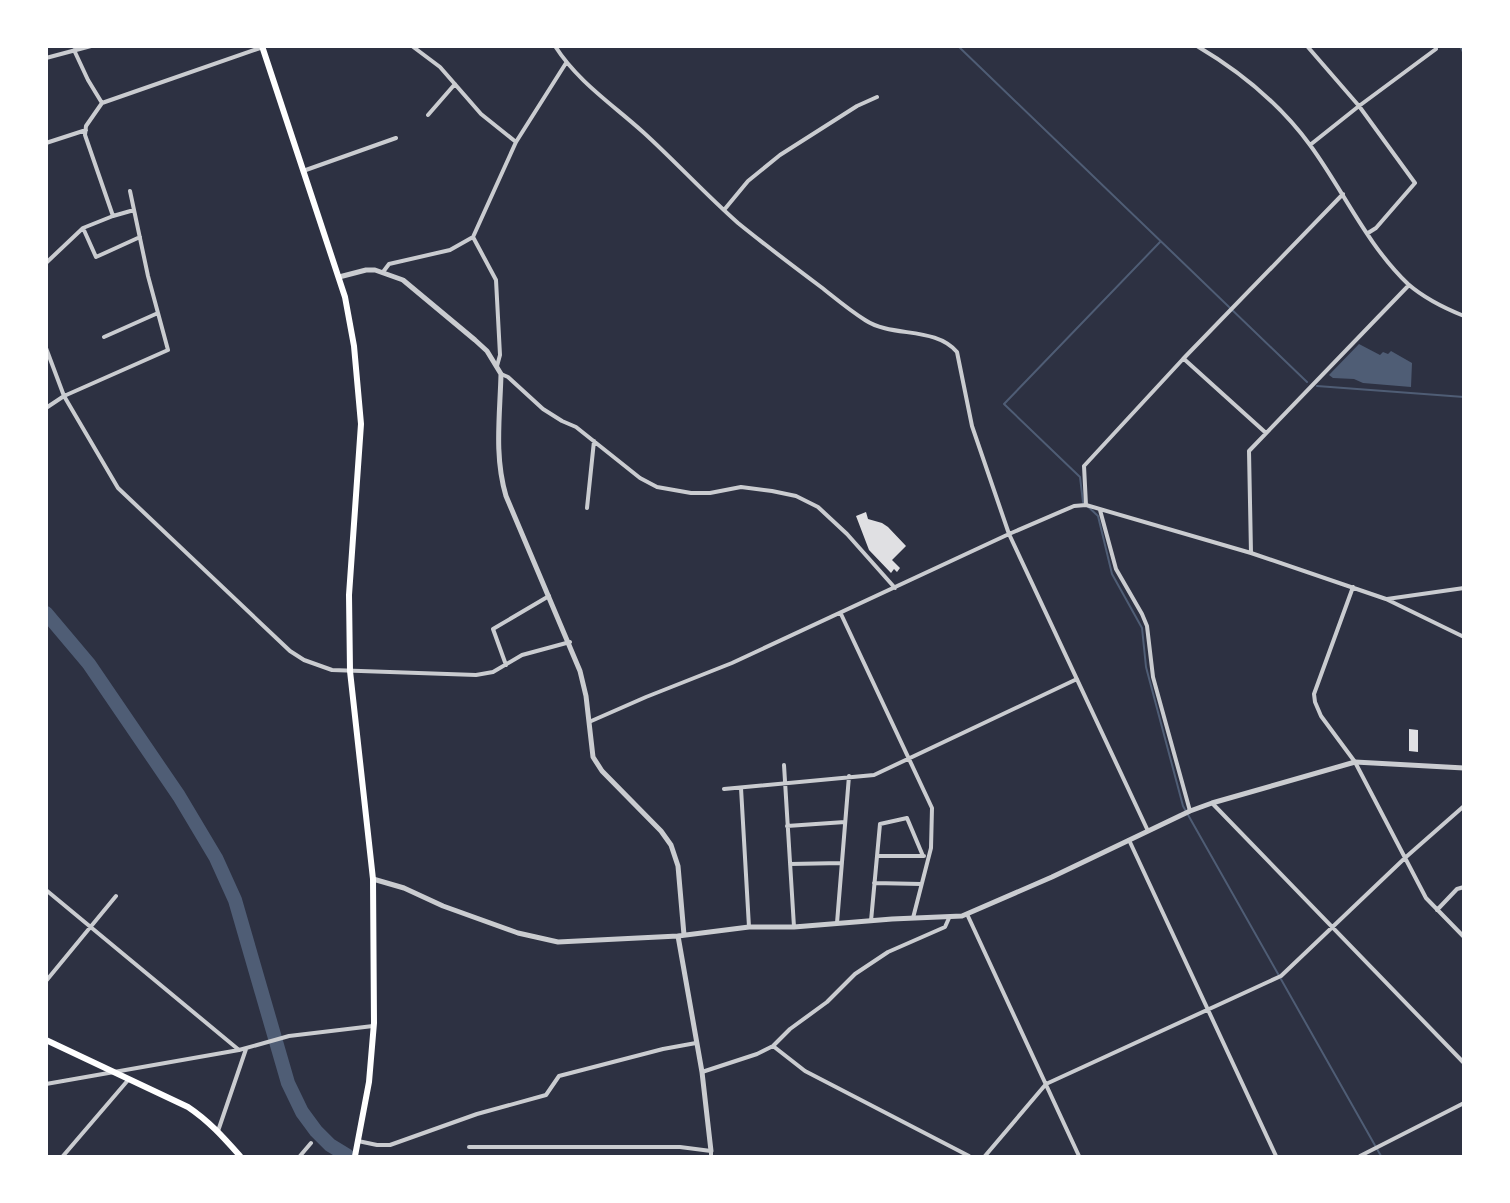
<svg xmlns="http://www.w3.org/2000/svg" width="1510" height="1203" viewBox="0 0 1510 1203" font-family="'Libre Baskerville',serif">
	<style>
		.water { fill: #4f5d75 }
		.lines { fill: none; stroke-linecap: round; stroke-linejoin: round }
		.stream { stroke: #4f5d75; stroke-width: 2 }
		.river { stroke: #4f5d75; stroke-width: 14 }
		.building { fill: #e0e0e3 }
		.minor { stroke: #caccd0; stroke-width: 4 }
		.tertiary { stroke: #caccd0; stroke-width: 5 }
		.primary { stroke: #fff; stroke-width: 6 }
	</style>
	<rect width="100%" height="100%" fill="#2d3142"/>
	<!-- water -->
	<path class="water" d="M1359 344 1380 355 1383 352 1388 354 1391 351 1412 363 1411 387 1363 383 1354 379 1333 378 1329 375Z"/>
	<g class="lines">
		<!-- stream -->
		<path class="stream" d="M958 46 1307 382
			M1460 46 1464 54
			M1160 242 1004 404 1080 477 1083 502 1098 516 1112 574 1142 628 1146 667 1183 806 1381 1156
			M1317 386 1464 397"/>
		<!-- river -->
		<path class="river" d="M46 613 89 664 179 796 216 858 235 900 288 1083 302 1112 316 1131 330 1145 348 1156"/>
	</g>
	<!-- building -->
	<path class="building" d="M866 512 868 519 882 523 888 527 906 546 892 560 900 568 897 572 894 569 891 573 869 550 856 516Z
		M1409 729 1418 730V752L1409 751Z"/>
	<g class="lines">
		<!-- minor -->
		<path class="minor" d="M412 46 440 67 481 114 516 142
			M555 46C578 82 612 104 643 132 675 161 705 194 738 223 765 245 793 266 821 287 835 298 849 310 865 320 892 338 935 326 957 352L972 426 1009 534 1148 831
			M1197 46C1241 72 1280 104 1310 145 1343 190 1367 245 1408 284 1424 298 1444 308 1464 316
			M1307 46 1359 106 1415 183 1376 228 1368 233
			M74 50 88 80 102 103
			M46 58 91 46
			M428 115 455 84
			M46 143 86 130
			M1310 145 1359 106 1436 49
			M303 171 396 138
			M724 210 748 181 780 155 857 106 877 97
			M113 216 134 210
			M83 228 96 257 140 237
			M473 237 496 280 500 355 497 366
			M46 263 83 228 113 216 85 135 86 126 102 103 263 47
			M383 272 389 264 450 250 473 237 516 142 566 63
			M104 337 158 313
			M46 348 64 396 118 488 290 651 304 660 332 670 476 675 493 672 522 655 570 642
			M1184 359 1266 433
			M501 374 508 377 543 409 562 421 576 427 640 478 657 487 691 493H710L741 487 772 491 796 496 818 507 847 534 895 588
			M46 408 64 396 168 350 148 276 130 191
			M1086 505 1084 466 1183 359 1343 194
			M587 508 594 441
			M1100 510 1116 569 1142 614 1147 626 1153 677 1190 811
			M1251 553 1249 451 1409 285
			M1353 587 1314 694 1315 702 1321 716 1355 762 1426 898 1464 937
			M1387 599 1464 588
			M841 614 932 808 931 848 913 918
			M506 665 493 629 549 596
			M589 722 646 697 732 663 1009 534 1074 506 1086 505 1251 553 1386 599 1464 637
			M784 765 794 927
			M741 788 749 927
			M724 789 874 775 1077 679
			M1212 803 1464 1063
			M787 826 845 822
			M1129 840 1276 1156
			M877 856H924
			M790 864 842 863
			M874 883 921 884
			M46 890 239 1050
			M1437 910 1457 889 1464 887
			M967 914 1079 1156
			M871 921 880 824 907 818 923 856
			M837 923 849 776
			M46 981 116 896
			M773 1046 805 1071 969 1156
			M702 1072 757 1054 773 1046 790 1029 827 1002 855 974 888 952 945 927 949 918
			M46 1084 239 1050 289 1036 373 1026
			M218 1131 246 1049
			M358 1141 377 1145H390L477 1114 546 1095 559 1076 663 1049 696 1043
			M469 1147H680L711 1151V1156
			M63 1156 129 1079
			M300 1156 311 1143
			M985 1156 1046 1084 1281 976 1406 857 1464 806
			M1360 1156 1464 1103"/>
		<!-- tertiary -->
		<path class="tertiary" d="M339 277 366 270H375L403 280 475 340 487 351 501 374C500 415 494 456 506 496L580 671 586 696 593 757 602 771 661 831 671 845 678 866 684 935
			M373 879 404 888 443 906 518 933 558 942 678 936 749 927H794L892 919 962 916 1052 877 1190 811 1212 803 1355 762 1464 768
			M678 936 702 1072 711 1151"/>
		<!-- primary -->
		<path class="primary" d="M262 46 345 297 354 346 361 424 349 595 350 671 373 879 374 1023 369 1082 355 1156
			M46 1040 188 1107C209 1121 224 1138 240 1156"/>
	</g>
	<!-- border -->
	<rect width="1510" height="1203" fill="none" stroke="#ffffff" stroke-width="96"/>
</svg>
